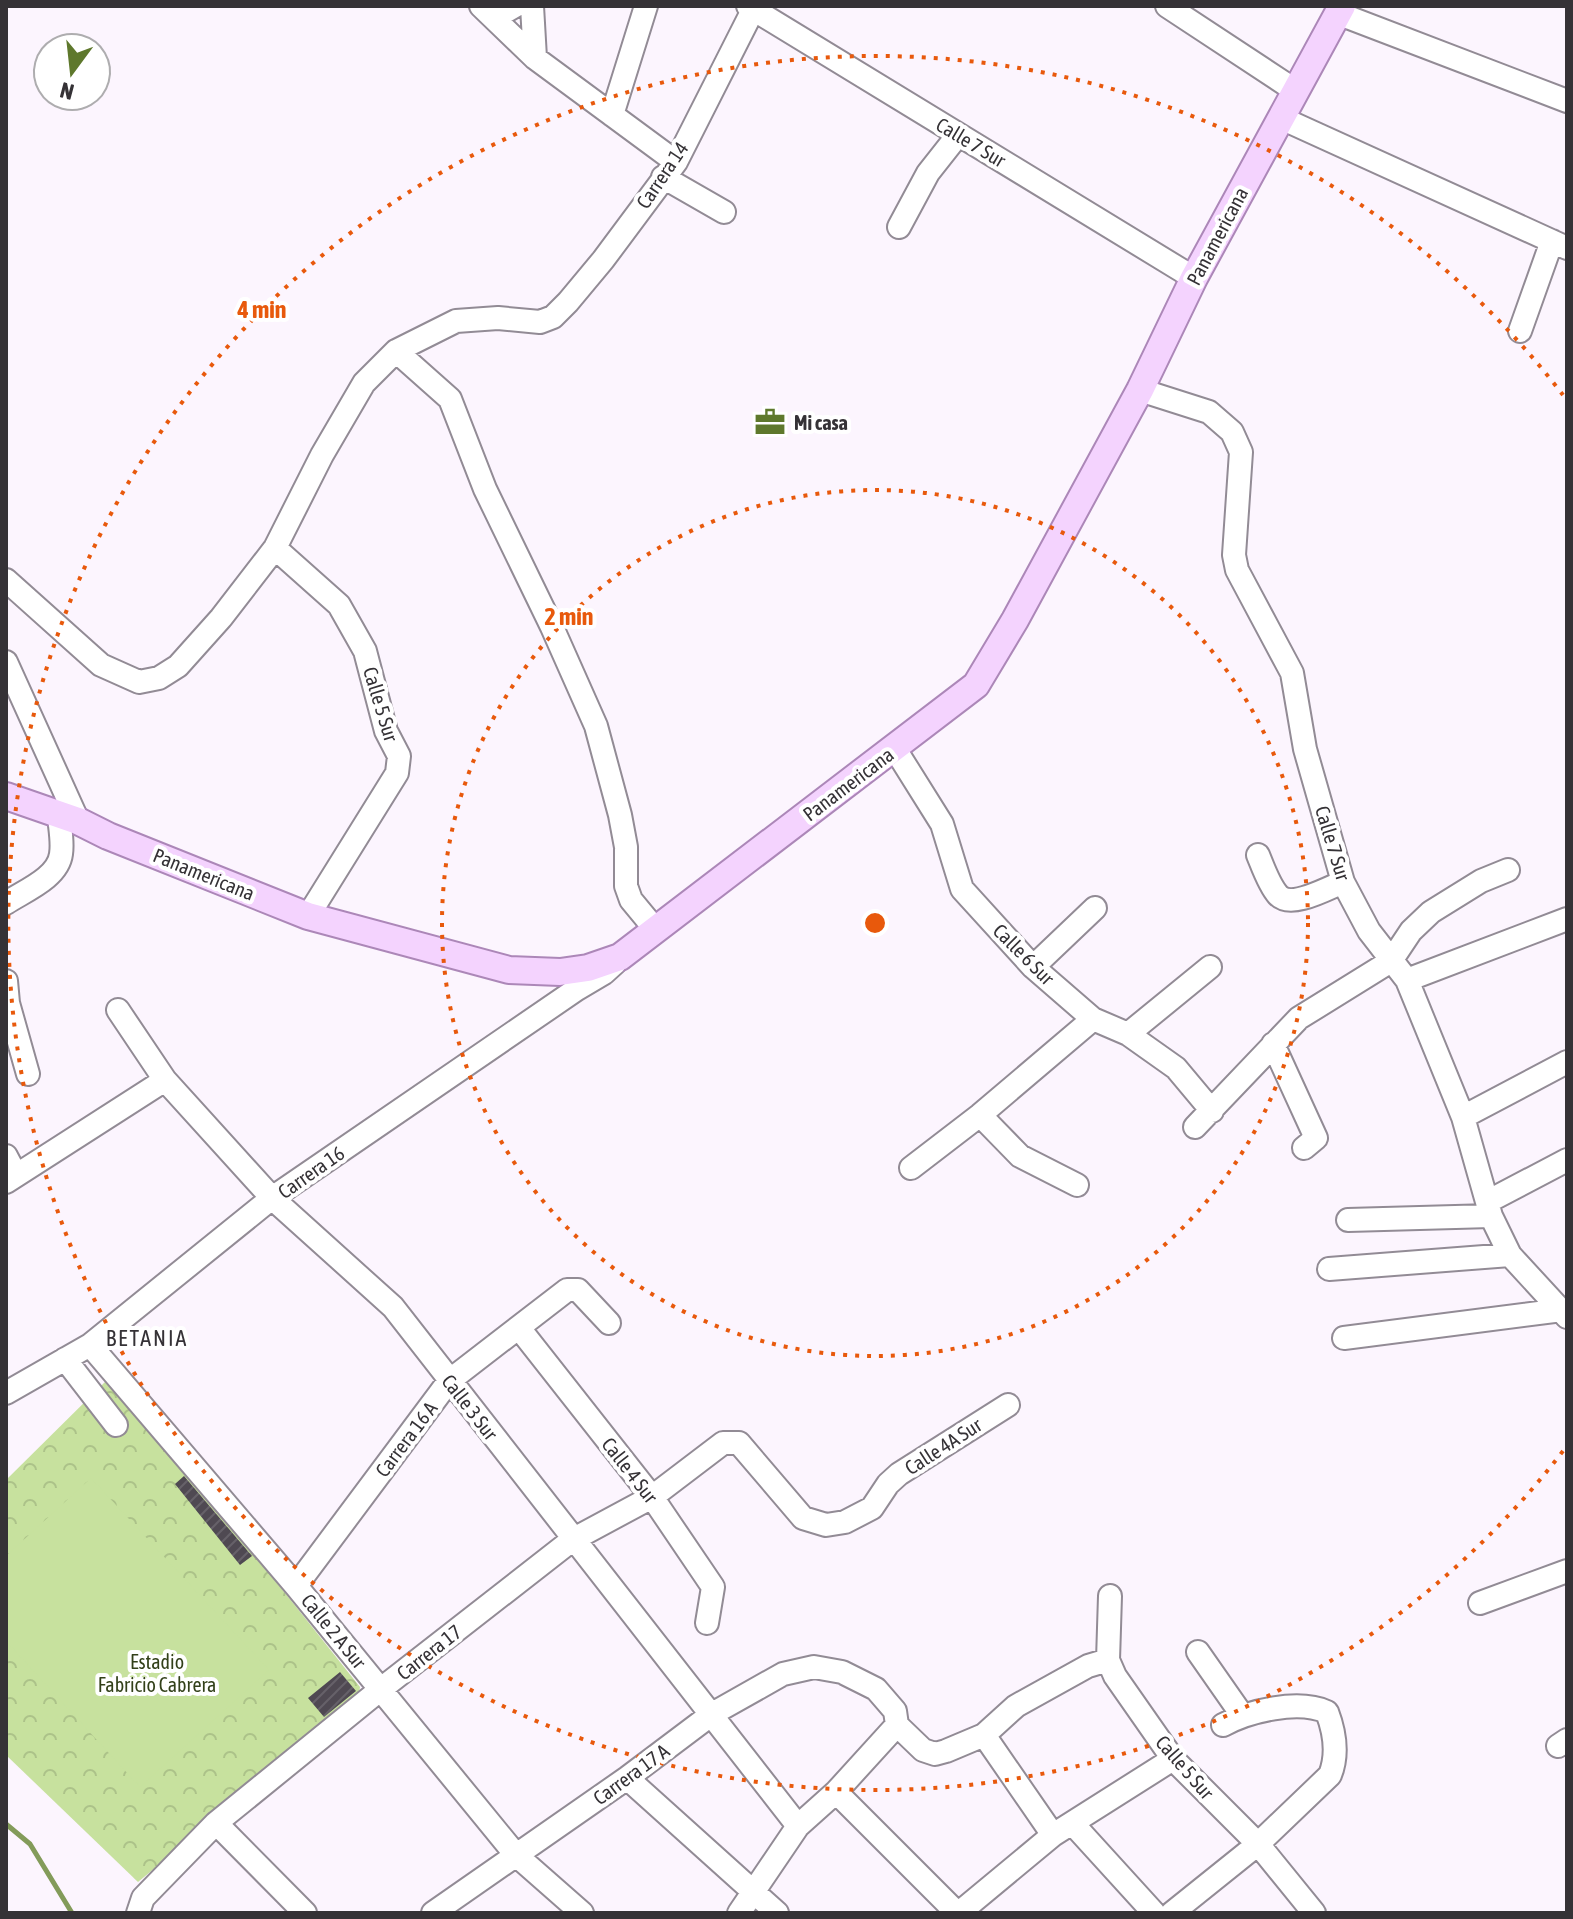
<svg xmlns="http://www.w3.org/2000/svg" width="1573" height="1919" viewBox="0 0 1573 1919" font-family="'Asap Condensed',sans-serif">
	<style>
		.park { fill: url(#park-crowns) }
		.pitch { fill: #c7e19e }
		.lines { fill: none; stroke-linecap: round; stroke-linejoin: round }
		.stream { stroke: #839b5a; stroke-width: 5 }
		.building { fill: url(#building-hatch) }
		.minor-casing { stroke: #928b95; stroke-width: 26 }
		.major-casing { stroke: #ac87b8; stroke-width: 30 }
		.minor { stroke: #fff; stroke-width: 22 }
		.major { stroke: #f4d3fe; stroke-width: 26 }
		.ring { fill: none; stroke: #e8590c; stroke-width: 4; stroke-dasharray: 4 8 }
		.labels { text-anchor: middle; dominant-baseline: central; stroke-width: 8; stroke-linejoin: round; paint-order: stroke }
		.street-label { font-size: 20px; fill: #353236; stroke: #fff }
		.poi-label { font-size: 20px; font-weight: bold; fill: #353236; stroke: #fff; text-anchor: start }
		.park-label { font-size: 20px; fill: #324019; stroke: #fff }
		.neighbourhood-label { font-size: 22px; letter-spacing: 2px; fill: #353236; stroke: #fff }
		.centre { fill: #e8590c; stroke: #fff; stroke-width: 4 }
		.ring-label { font-size: 24px; text-anchor: middle; font-weight: bold; fill: #e8590c; stroke: #fff; stroke-width: 8; stroke-linejoin: round; paint-order: stroke }
	</style>
	<defs>
		<pattern id="park-crowns" width="20" height="18" patternUnits="userSpaceOnUse" patternTransform="scale(2)"><rect width="20" height="18" fill="#c7e19e"/><path d="M2 6a3 3 0 1 1 6 0M12 15a3 3 0 1 1 6 0" fill="none" stroke="#acc289"/></pattern>
		<pattern id="building-hatch" width="6" height="6" patternUnits="userSpaceOnUse" patternTransform="scale(2)"><rect width="6" height="6" fill="#4f4952"/><path d="M-1 1l2-2M0 6l6-6M5 7l2-2" fill="none" stroke="#666169"/></pattern>
	</defs>
	<rect width="100%" height="100%" fill="#fcf5fe"/>
	<!-- park -->
	<path class="park" d="M108 1379 116 1381 360 1687 358 1700 138 1882 6 1755V1480Z"/>
	<!-- pitch -->
	<path class="pitch" d="M91 1478 269 1670 140 1787 6 1641V1556Z"/>
	<g class="lines">
		<!-- stream -->
		<path class="stream" d="M6 1824 30 1844 72 1913"/>
	</g>
	<!-- building -->
	<path class="building" d="M184 1476 252 1556 240 1565 175 1484Z
		M340 1672 356 1691 324 1717 308 1698Z"/>
	<g class="lines">
		<!-- minor casing -->
		<g class="minor-casing">
			<path id="minor" d="M481 6 535 58 676 162
				M532 6 535 58
				M748 6 1194 278
				M1167 6 1296 91
				M1337 13 1567 101
				M494 18 515 6
				M612 115 646 6
				M1281 118 1567 248
				M663 177 724 212
				M899 227 928 173 958 135
				M1520 331 1552 241
				M396 351 450 399 485 489 552 627 596 726 620 815 626 847V886L631 900 655 929
				M1140 390 1209 412 1232 432 1241 452 1234 555 1237 570 1292 673 1305 749 1343 882 1369 931 1407 980 1463 1117 1491 1216 1510 1255 1567 1317
				M275 548 339 605 365 651 386 731 399 756 397 773 308 916
				M6 580 101 665 139 682 159 678 178 666 221 618 275 548 322 455 364 383 396 351 456 321 498 318 540 322 553 317 568 302 603 260 676 162 755 6
				M6 662 78 821
				M895 749 942 824 962 889 1033 967 1093 1019 1128 1034 1176 1068 1212 1111
				M1258 855C1263 867 1269 885 1278 895 1291 909 1328 888 1343 882
				M6 903C24 891 58 878 61 854 63 842 60 828 59 816
				M1033 967 1095 908
				M1407 980 1567 919
				M6 981 8 1003 28 1074
				M118 1010 165 1080 272 1198 393 1307 798 1826
				M1128 1034 1210 967
				M1273 1044 1316 1138 1304 1148
				M980 1115 1020 1156 1077 1185
				M1463 1117 1567 1062
				M1195 1127 1299 1018 1391 961 1411 931 1431 912 1481 881 1508 870
				M6 1156 16 1175
				M911 1168 980 1115 1093 1019
				M6 1182 165 1080
				M1487 1202 1567 1160
				M1348 1220 1491 1216
				M1329 1269 1510 1255
				M519 1328 652 1497 713 1587 707 1623
				M1344 1338 1562 1310
				M90 1345 296 1586 516 1855 582 1913
				M65 1359 116 1425
				M6 1393 90 1345 272 1198 577 989 604 973 615 963
				M296 1586 449 1381 567 1290H578L609 1323
				M1110 1596 1108 1660 1115 1676 1173 1759 1258 1844 1314 1913
				M1480 1603 1567 1571
				M1198 1652 1242 1715
				M984 1735 1053 1835
				M1558 1746 1567 1740
				M627 1778 777 1913
				M836 1792 957 1913
				M216 1823 305 1913
				M1073 1824 1154 1913
				M138 1913 143 1898 216 1823 381 1689 572 1540 652 1497 723 1443H739L803 1518 826 1525 845 1522 872 1508 888 1484 899 1474 1008 1405
				M433 1913 627 1778 712 1714 783 1674 814 1667 842 1672 876 1689 895 1711 897 1725 923 1750 935 1754 946 1751 984 1735 1016 1706 1088 1666 1108 1660
				M739 1913 798 1826 836 1792 897 1725
				M959 1913 1053 1835 1173 1759
				M1172 1913 1258 1844 1330 1775C1338 1755 1335 1733 1327 1712 1298 1699 1249 1711 1223 1725"/>
		</g>
		<!-- major casing -->
		<g class="major-casing">
			<path id="major" d="M6 796 78 821 108 836 308 916 509 970 560 972 588 968 620 957 976 685 1015 620 1140 390 1194 278 1342 6"/>
		</g>
		<!-- minor -->
		<use href="#minor" class="minor"/>
		<!-- major -->
		<use href="#major" class="major"/>
	</g>
	<!-- distance rings -->
	<g class="ring">
		<circle cx="875" cy="923" r="433"/>
		<path d="M1563 1451A867 867 0 1 1 1563 395"/>
	</g>
	<!-- icons -->
	<defs>
		<g id="office-bare" transform="scale(2.4)"><path d="M-6-3h4V-5.5h4V-3h4V5H-6ZM-1-4.5V-3h2v-1.5ZM-6 0V1H6V0Z" fill="#5e782c" stroke="#fff" stroke-width="2.5" paint-order="stroke"/></g>
	</defs>
	<g fill-rule="evenodd">
		<use href="#office-bare" x="770" y="422"/>
	</g>
	<g class="labels">
		<!-- street labels -->
		<g class="street-label">
			<text transform="translate(971 142) rotate(31)">Calle 7 Sur</text>
			<text transform="translate(662 175) rotate(-56)">Carrera 14</text>
			<text transform="translate(1217 236) rotate(-62)">Panamericana</text>
			<text transform="translate(381 704) rotate(73)">Calle 5 Sur</text>
			<text transform="translate(848 784) rotate(-37)">Panamericana</text>
			<text transform="translate(1333 843) rotate(73)">Calle 7 Sur</text>
			<text transform="translate(204 874) rotate(22)">Panamericana</text>
			<text transform="translate(1024 954) rotate(45)">Calle 6 Sur</text>
			<text transform="translate(311 1172) rotate(-35)">Carrera 16</text>
			<text transform="translate(470 1407) rotate(52)">Calle 3 Sur</text>
			<text transform="translate(406 1439) rotate(-53)">Carrera 16 A</text>
			<text transform="translate(943 1446) rotate(-33)">Calle 4A Sur</text>
			<text transform="translate(630 1470) rotate(52)">Calle 4 Sur</text>
			<text transform="translate(334 1631) rotate(51)">Calle 2 A Sur</text>
			<text transform="translate(429 1652) rotate(-38)">Carrera 17</text>
			<text transform="translate(1185 1767) rotate(49)">Calle 5 Sur</text>
			<text transform="translate(631 1774) rotate(-36)">Carrera 17 A</text>
		</g>
		<!-- poi labels -->
		<g class="poi-label">
			<text x="794" y="422">Mi casa</text>
		</g>
		<!-- park labels -->
		<g class="park-label">
			<text x="157" y="1661">Estadio<tspan x="157" dy="23">Fabricio Cabrera</tspan></text>
		</g>
		<!-- neighbourhood labels -->
		<g class="neighbourhood-label">
			<text x="147" y="1338">BETANIA</text>
		</g>
	</g>
	<circle cx="875" cy="923" r="12" class="centre"/>
	<g class="ring-label">
		<text x="262" y="318">4 min</text>
		<text x="569" y="625">2 min</text>
	</g>
	<!-- border -->
	<rect width="1573" height="1919" fill="none" stroke="#353236" stroke-width="16"/>
	<!-- north arrow -->
	<g transform="translate(72 72) rotate(195)"><circle r="38" fill="#ffffff" stroke="#aeadaf" stroke-width="2"/>
	<path d="M0-6L14 30L0 20L-14 30Z" fill="#5e782c"/>
	<text y="-12" font-size="22" font-weight="bold" text-anchor="middle" fill="#353236">N</text>
	</g>
</svg>
